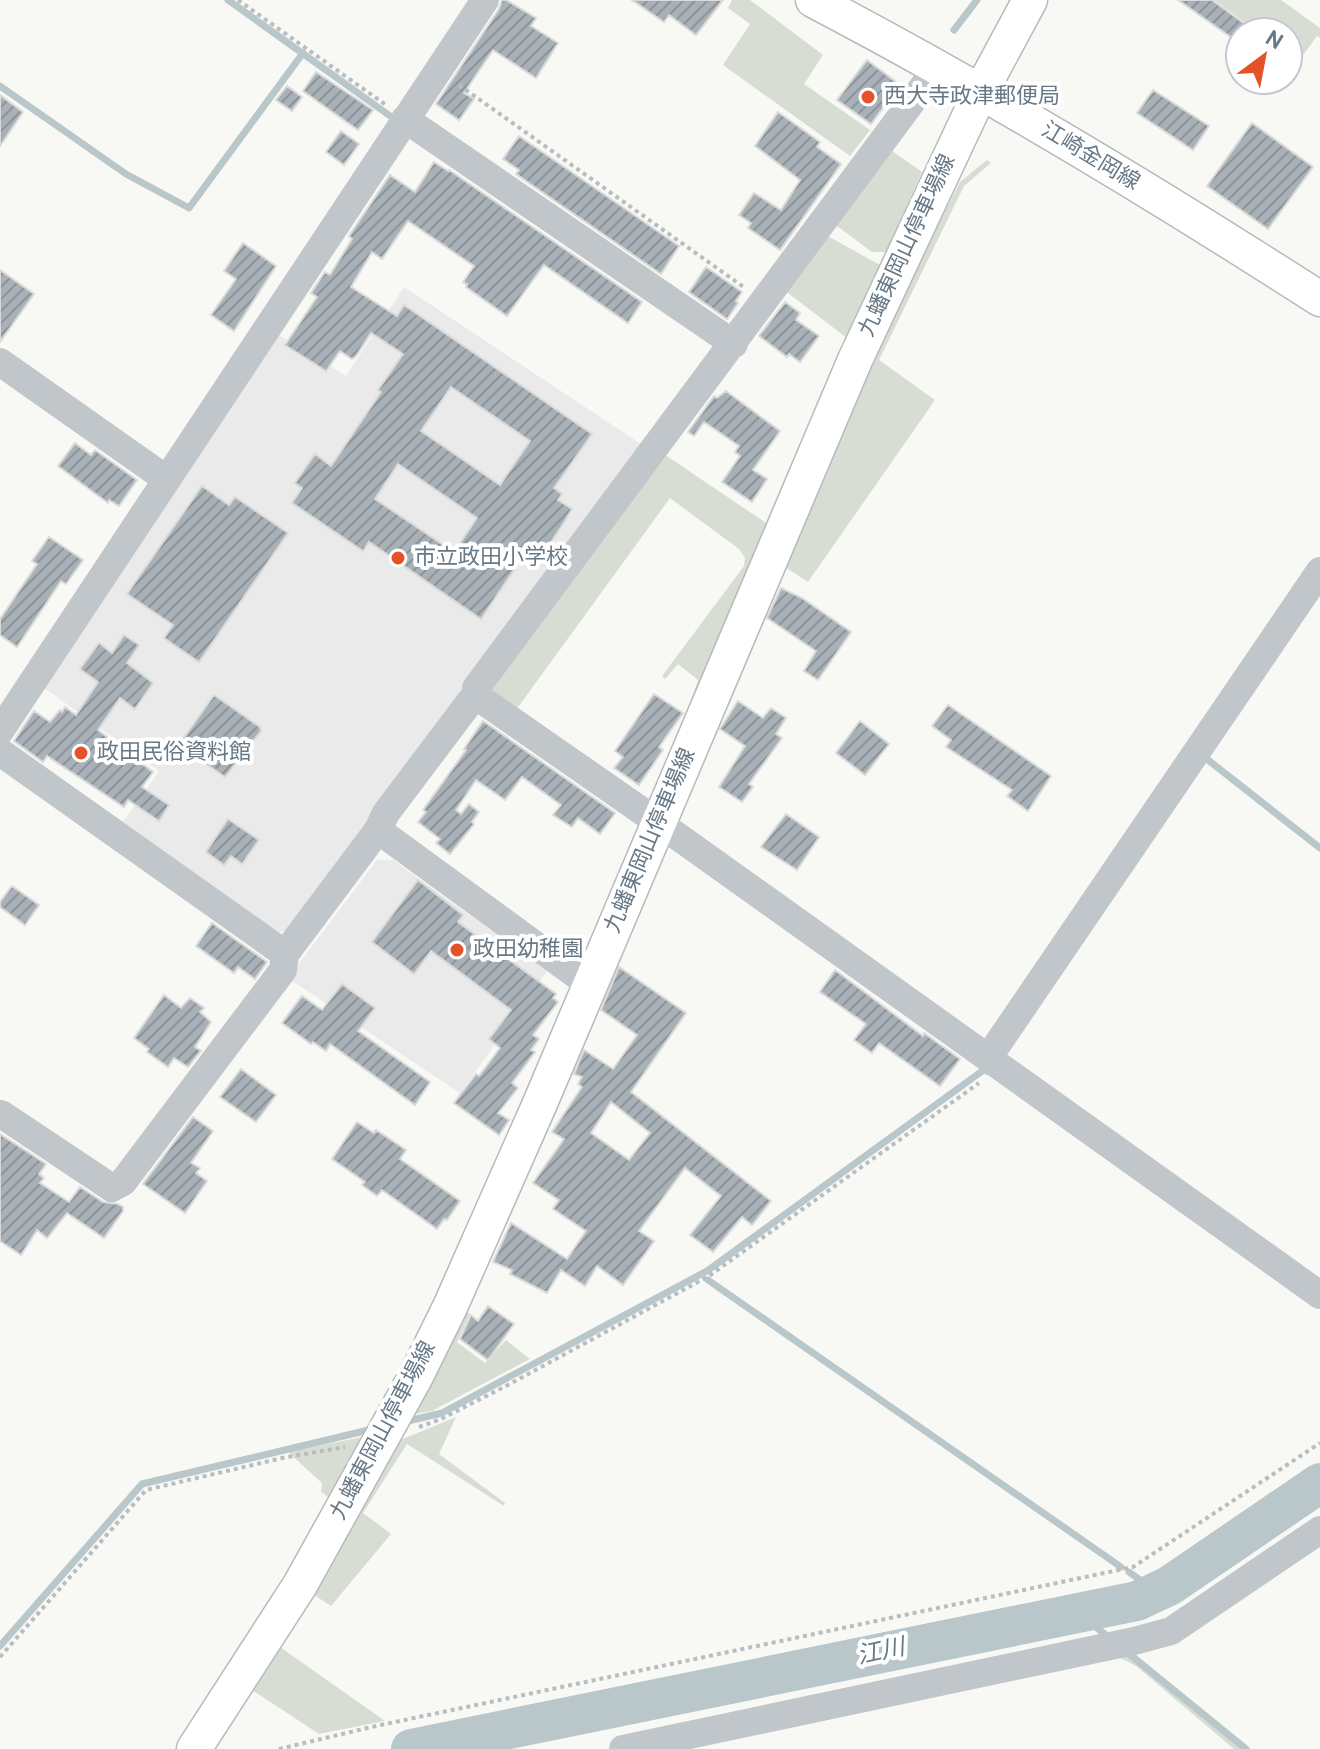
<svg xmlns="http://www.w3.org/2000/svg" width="1320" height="1749" viewBox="0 0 1320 1749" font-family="Overpass,'Noto Sans JP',sans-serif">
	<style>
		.built { fill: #e9eae9 }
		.green { fill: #d8ddd4 }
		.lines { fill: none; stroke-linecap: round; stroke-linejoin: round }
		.stream { stroke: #b9c6ca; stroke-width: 7 }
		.river { stroke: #b9c6ca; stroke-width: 40 }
		.building { fill: url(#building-hatch); stroke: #dadad8; stroke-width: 2; fill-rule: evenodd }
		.major-casing { stroke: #b5babe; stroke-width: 37 }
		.path { stroke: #b9bdc0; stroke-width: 4; stroke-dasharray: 4 4; stroke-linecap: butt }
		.minor { stroke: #c1c6ca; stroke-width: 28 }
		.major { stroke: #fff; stroke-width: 34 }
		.poi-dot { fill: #e55128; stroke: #fff; stroke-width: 3 }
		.labels { text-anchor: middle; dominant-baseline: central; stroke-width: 8; stroke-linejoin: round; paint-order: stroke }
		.poi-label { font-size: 22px; fill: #677987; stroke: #fff; text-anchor: start }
		.street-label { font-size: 22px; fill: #677987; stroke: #fff }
		.water-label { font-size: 24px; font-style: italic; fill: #637a83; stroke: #fff }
	</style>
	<defs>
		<pattern id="building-hatch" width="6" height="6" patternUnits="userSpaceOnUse" patternTransform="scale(2)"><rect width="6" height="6" fill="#a8b1b7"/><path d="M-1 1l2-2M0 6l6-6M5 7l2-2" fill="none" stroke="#8d959a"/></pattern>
	</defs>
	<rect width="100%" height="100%" fill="#f8f8f5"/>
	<!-- built -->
	<path class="built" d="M404 287 641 444 459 692V700L290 930 272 933 121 825 159 771 39 684 274 332 346 376Z
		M377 860H393L547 971 460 1093 288 978Z"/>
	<!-- green -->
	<path class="green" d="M732 0H750L823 55 804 84 870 130 850 156 723 65 750 24 728 8Z
		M1214 0H1281L1320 28V38L1317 36 1288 76V61L1291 56 1288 53V32H1259Z
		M888 148 922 172 886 252H872L833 223Z
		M987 160 991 163 964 186 879 360 935 400 808 582 782 565 871 357 960 182Z
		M828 236 880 265 882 270 847 338 780 287Z
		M658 450 769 525 693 707 690 704 698 680 678 664 665 679 662 676 744 566 745 558 739 549 670 498 516 710 489 691Z
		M462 1310 470 1314 457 1342 485 1363 506 1340 530 1359 432 1411 409 1415Z
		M456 1417 439 1454 505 1503 504 1506 407 1444 363 1513 391 1534 331 1606 311 1593 398 1441Z
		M372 1435 336 1502 321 1492 322 1483 288 1452Z
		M280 1647 385 1721 319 1734 252 1690Z
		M1131 1651 1249 1749H1234L1136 1666 1118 1657Z"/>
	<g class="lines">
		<!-- stream -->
		<path class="stream" d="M228 0 393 118
			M954 30 977 0
			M0 86 126 174 189 208 303 53
			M1203 756 1320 848
			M708 1280 1121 1567
			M408 1421 442 1413 707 1271 985 1069 987 1071
			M1129 1572 1157 1592
			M1077 1612 1107 1636
			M0 1646 142 1484 373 1429
			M1128 1653 1246 1749"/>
		<!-- river -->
		<path class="river" d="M411 1749 1137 1601 1169 1586 1320 1483"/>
	</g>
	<!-- building -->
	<path class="building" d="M502 0H506L536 18 531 26 558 43 536 78 493 50 464 93 474 99 459 120 436 104 499 9Z
		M632 0H723L696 35 669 15 664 22Z
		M1178 0H1212L1249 27 1245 32H1240L1238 42Z
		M867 60 900 85 871 124 837 100Z
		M316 72 373 110 358 130 303 91Z
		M287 86 302 97 292 111 276 100Z
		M1153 90 1209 126 1193 150 1137 113Z
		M0 95 23 112 0 146Z
		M778 112 820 142 817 147 841 164 780 250 748 228 751 223 739 215 754 193 781 210 800 180 755 146Z
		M1252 123 1313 167 1268 229 1207 186Z
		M341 131 359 144 344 165 326 152Z
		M519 136 679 246 661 274 516 174 519 170 503 159Z
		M434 162 448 171 449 170 642 302 628 323 544 265 507 316 466 287 467 284 463 282 474 266 408 221 382 259 372 252 351 287 397 316 404 305 592 434 554 488 562 494 558 500 572 509 561 527 539 560 526 552 481 619 369 542 363 551 292 503 302 488 295 483 315 454 331 466 381 392 378 390 403 354 371 333 356 356 352 359 340 351 326 371 285 345 317 297 311 293 325 272 330 275 352 239 349 236 390 175 415 192ZM451 387 530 441 500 485 421 431ZM398 464 477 518 454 552 375 499Z
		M243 243 276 266 234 331 211 315 236 279 224 271Z
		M706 267 742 292 736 301 738 303 727 319 689 292Z
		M0 270 34 294 0 342Z
		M785 302 800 313 796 320 819 336 800 362 789 354 787 357 759 336Z
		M726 391 780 431 753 470 767 479 752 502 722 482 740 456 735 452 739 446 704 422 694 436 688 432 714 396 717 398Z
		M75 443 91 455 95 450 137 480 119 506 109 500 108 503 58 466Z
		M202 486 229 505 235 497 288 533 199 662 164 638 173 625 127 594Z
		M49 537 83 560 66 584 61 581 17 647 0 635V619L37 564 32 561Z
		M781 588 802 598 851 632 818 680 804 671 816 651 767 618Z
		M124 635 139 645 127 663 153 683 135 709 120 698 98 730 153 772 142 787 169 805 159 821 128 800 124 807 47 756 43 762 14 741 34 711 50 722 60 710 62 712 65 707 76 715 98 682 80 669 99 643 112 653Z
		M654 694 683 713 659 747 663 750 639 785 614 768 623 757 615 751Z
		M214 695 260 727 261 731 225 777 179 745Z
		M738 701 763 718 771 708 786 718 776 734 782 738 749 784 753 787 742 802 719 787 745 746 720 729Z
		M948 705 1051 776 1028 811 1007 796 1012 790 946 747 951 740 932 726Z
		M483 721 615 813 600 834 578 818 572 827 553 815 561 805 522 777 505 800 476 780 456 810 461 814 469 804 479 812 472 822 474 824 450 854 436 843 440 839 418 822 426 812 423 810 466 750 464 749Z
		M860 721 889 744 865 775 836 753Z
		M786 814 819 837 797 870 761 847Z
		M228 819 259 840 242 864 231 856 224 865 206 852Z
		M418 880 463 915 458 922 556 994 553 998 558 1002 533 1035 539 1039 531 1050 535 1052 512 1083 518 1088 498 1113 509 1120 499 1135 454 1103 476 1074 479 1076 500 1048 489 1039 511 1010 431 951 414 974 372 942Z
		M12 886 39 905 25 925 0 907V902Z
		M212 923 267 962 255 979 238 967 234 973 196 946Z
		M619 967 686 1013 631 1092 771 1201 752 1225 742 1217 713 1252 690 1235 721 1196 685 1168 639 1231 654 1241 623 1285 597 1266 585 1286 561 1270 547 1293 510 1274 512 1270 493 1262 511 1223 567 1259 586 1231 553 1209 559 1200 533 1183 564 1139 552 1132 582 1087 578 1084 582 1077 574 1074 584 1050 613 1069 637 1035 601 1010ZM611 1102 650 1133 629 1160 591 1133Z
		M835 970 923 1036 924 1033 960 1059 940 1086 879 1043 872 1053 854 1040 866 1024 820 992Z
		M342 984 375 1008 358 1031 430 1082 415 1105 330 1044 326 1051 313 1042 311 1044 282 1023 302 996 322 1010Z
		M164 995 181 1008 190 998 204 1008 200 1012 211 1022 195 1047 201 1051 188 1067 174 1058 168 1067 147 1052 149 1049 134 1038Z
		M241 1069 276 1095 256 1122 220 1097Z
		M193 1117 213 1131 191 1163 200 1168 196 1173 207 1181 185 1213 143 1184Z
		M357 1122 374 1133 376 1130 406 1150 400 1159 460 1201 447 1220 444 1219 437 1229 382 1190 377 1196 362 1185 365 1182 332 1159Z
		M0 1134 46 1164 39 1174 44 1178 40 1183 69 1202 80 1187 103 1202 118 1204 123 1207V1211L104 1238 67 1213 47 1238 37 1230 21 1255 0 1241Z
		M488 1306 514 1324 488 1360 460 1339 471 1315 478 1321Z"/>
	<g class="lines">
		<!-- major casing -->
		<g class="major-casing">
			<path id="major" d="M813 0C987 91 1155 193 1320 299
				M194 1749 300 1585 416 1376 450 1307 541 1101 855 360 981 91 1030 0"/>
		</g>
		<!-- path -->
		<path class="path" d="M238 0 386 105
			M459 85 745 288
			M419 1427 441 1419 506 1386 709 1276 979 1083
			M0 1657 146 1490 282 1458 345 1447
			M279 1749 376 1726 1133 1567 1320 1443"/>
		<!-- minor -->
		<path class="minor" d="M405 119 734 344
			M0 362 166 479
			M475 695 659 823 1320 1295
			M0 731 485 0
			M0 752 285 954
			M378 830 590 985
			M988 1058 1320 571
			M0 1116 1 1114 112 1188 123 1182 283 970 285 954 378 830 386 813 475 695 476 688 925 84 936 65
			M623 1749 1134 1641 1171 1631 1320 1530"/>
		<!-- major -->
		<use href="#major" class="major"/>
	</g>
	<!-- markers -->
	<g class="poi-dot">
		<circle cx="868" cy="97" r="8"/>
		<circle cx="398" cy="558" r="8"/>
		<circle cx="81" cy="753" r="8"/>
		<circle cx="457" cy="950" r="8"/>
	</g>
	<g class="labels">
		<!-- poi labels -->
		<g class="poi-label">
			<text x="884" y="97">西大寺政津郵便局</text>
			<text x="414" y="558">市立政田小学校</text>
			<text x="97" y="753">政田民俗資料館</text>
			<text x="473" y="950">政田幼稚園</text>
		</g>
		<!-- street labels -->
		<g class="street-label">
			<text transform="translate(1090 157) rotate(31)">江崎金岡線</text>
			<text transform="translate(908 246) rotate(-65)">九蟠東岡山停車場線</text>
			<text transform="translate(651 841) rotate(-67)">九蟠東岡山停車場線</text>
			<text transform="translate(384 1431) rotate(-62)">九蟠東岡山停車場線</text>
		</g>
		<!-- water labels -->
		<g class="water-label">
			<text transform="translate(881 1653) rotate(-12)">江川</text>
		</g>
	</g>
	<!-- north arrow -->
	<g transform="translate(1264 56) rotate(32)"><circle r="38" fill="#ffffff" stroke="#c2c9cf" stroke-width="2"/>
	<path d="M0-6L14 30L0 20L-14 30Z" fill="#e55128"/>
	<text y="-12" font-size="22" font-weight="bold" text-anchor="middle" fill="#677987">N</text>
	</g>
</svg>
